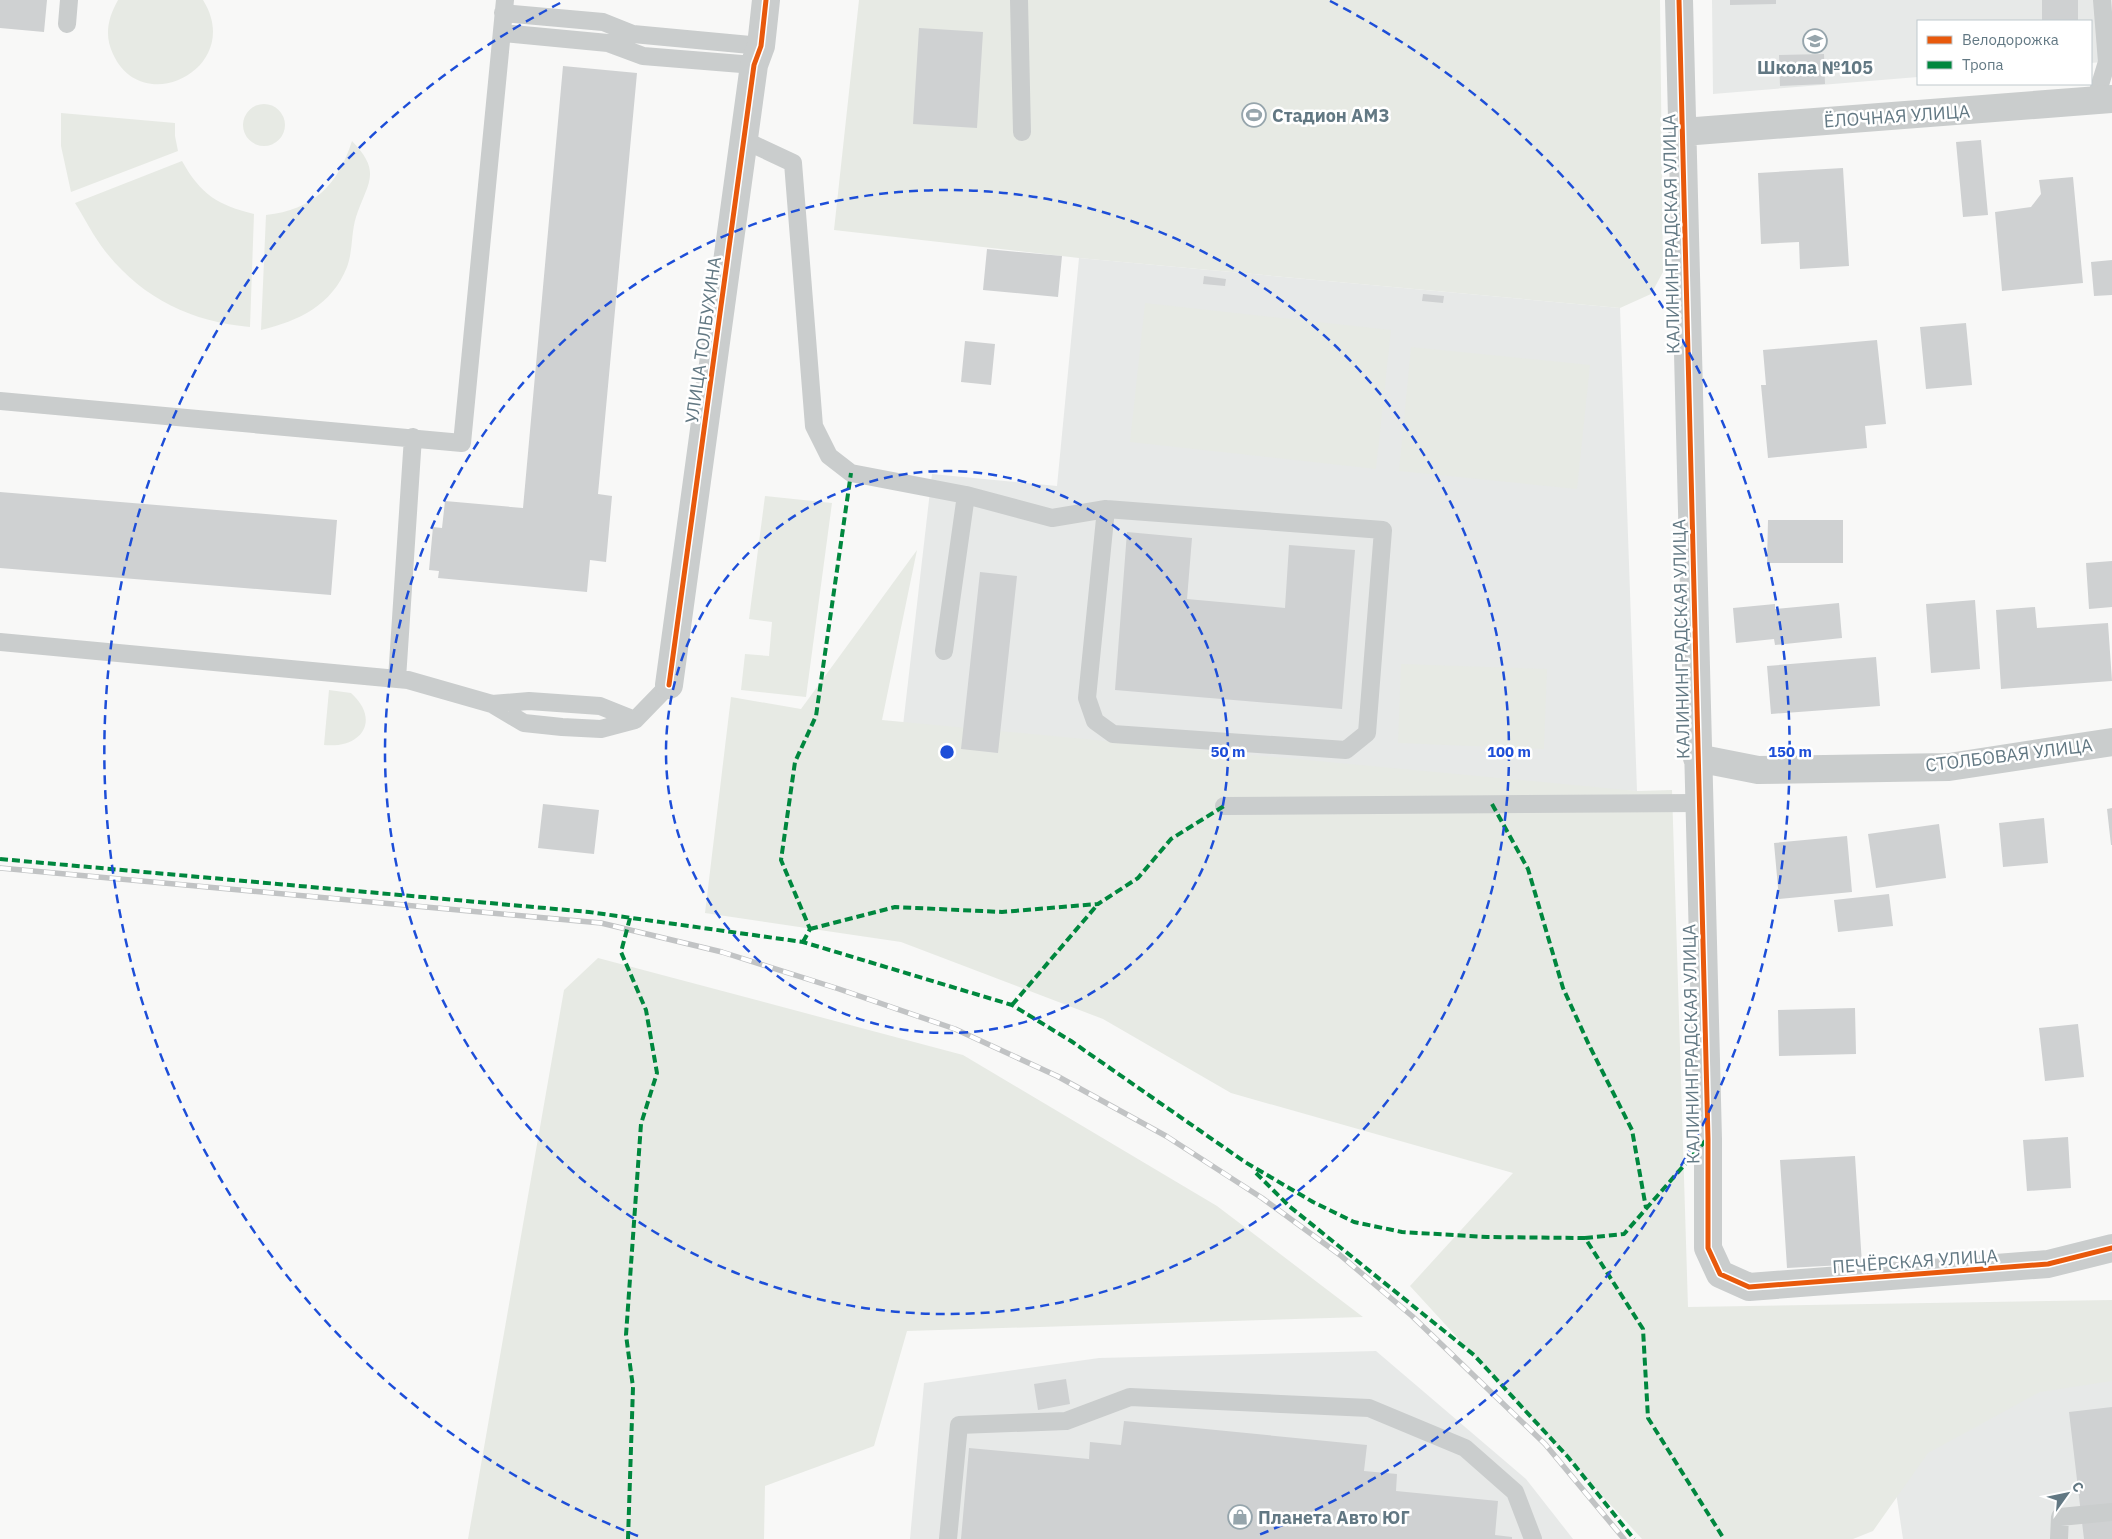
<svg xmlns="http://www.w3.org/2000/svg" width="2112" height="1539" viewBox="0 0 2112 1539" font-family="'IBM Plex Sans',sans-serif">
	<style>
		.built { fill: #e7e9e8 }
		.green { fill: #e7eae4 }
		.building { fill: #cfd1d2 }
		.lines { fill: none; stroke-linecap: round; stroke-linejoin: round }
		.service { stroke: #cacdcd; stroke-width: 18 }
		.minor { stroke: #cacdcd; stroke-width: 28 }
		.rail-casing { stroke: #c1c3c4; stroke-width: 5.5 }
		.rail { stroke: #fff; stroke-width: 4; stroke-dasharray: 11; stroke-linecap: butt }
		.quiet { stroke: #00873e; stroke-width: 4; stroke-dasharray: 8 4; stroke-linecap: butt }
		.cycleway-casing { stroke: #fff; stroke-width: 8 }
		.cycleway { stroke: #e8590c; stroke-width: 5 }
		.ring { fill: none; stroke: #1d4ed8; stroke-width: 2.5; stroke-dasharray: 9 6 }
		.labels { text-anchor: middle; dominant-baseline: central; stroke-width: 5; stroke-linejoin: round; paint-order: stroke }
		.poi-label { font-size: 18px; font-weight: bold; fill: #627883; stroke: #fff; text-anchor: start }
		.street-label { font-size: 18px; fill: #627883; stroke: #fff }
		.centre { fill: #1d4ed8; stroke: #fff; stroke-width: 2.5 }
		.ring-label { font-size: 15px; text-anchor: middle; font-weight: bold; fill: #1d4ed8; stroke: #fff; stroke-width: 5; stroke-linejoin: round; paint-order: stroke }
	</style>
	<rect width="100%" height="100%" fill="#f8f8f7"/>
	<!-- built -->
	<path class="built" d="M1712 0H2112V61L2091 63V21H1918V77L1713 94Z
		M1079 258 1620 308 1637 791 898 769 932 474 1057 486Z
		M2112 1350V1539H1903L1879 1379Z
		M1376 1351 1526 1479 1573 1539H910L924 1383 1099 1358Z"/>
	<!-- green -->
	<path class="green" d="M118 0H203C245 67 143 120 113 54 104 35 108 18 118 0Z
		M859 0H1660L1663 272 1651 294 1620 308 1079 258 834 230Z
		M243 125a21 21 0 1 1 42 0a21 21 0 1 1-42 0Z
		M61 113 175 123V136L178 151 71 192 61 146Z
		M352 141C383 173 367 183 356 217 351 233 353 251 347 267 332 305 299 321 261 330L266 215C313 210 338 185 352 141Z
		M182 161C201 195 218 205 254 214L250 327C191 322 142 298 105 251 94 237 85 219 75 203Z
		M1145 303 1391 330 1376 469 1130 442Z
		M1411 347 1590 365 1577 489 1399 471Z
		M765 496 832 503 806 697 741 690 745 654 769 656 772 622 749 619Z
		M917 550 882 720 1637 791 1672 790 1688 1307 2112 1300V1381L2040 1392 1928 1453 1873 1531 1853 1539H1642L1410 1286 1513 1173 1231 1093 1103 1019 901 942 705 913 731 697 801 709Z
		M1401 664 1547 669 1544 749 1398 743Z
		M329 690 351 693C381 720 362 749 324 745Z
		M598 958 963 1055 1217 1206 1363 1317 907 1331 874 1446 765 1486 764 1539H468L564 990Z"/>
	<!-- building -->
	<path class="building" d="M0 0H47L44 32 0 28Z
		M1730 0H1776V4L1730 5Z
		M2042 0H2078V21H2042Z
		M919 28 983 32 977 128 913 124Z
		M1824 54 1825 84 1780 86 1779 55Z
		M563 66 637 73 598 494 612 496 606 562 590 560 587 592 438 578 439 571 429 570 433 527 442 528 445 501 523 508Z
		M1981 140 1988 215 1963 217 1956 142Z
		M1843 168 1849 266 1800 269 1799 242 1761 244 1758 173Z
		M2073 177 2083 283 2002 291 1995 212 2031 207 2041 194 2039 180Z
		M987 249 1062 256 1058 297 983 290Z
		M2112 260V295L2094 296 2091 262Z
		M1204 276 1226 279 1225 286 1203 284Z
		M1423 294 1444 296 1443 303 1422 301Z
		M1966 323 1972 385 1926 389 1920 327Z
		M1877 340 1886 424 1865 426 1867 448 1768 458 1761 385H1766L1763 350Z
		M965 341 995 344 991 385 961 382Z
		M0 492 337 520 331 595 0 568Z
		M1768 520H1843V563H1767Z
		M1127 532 1192 538 1187 599 1285 608 1289 545 1355 550 1342 709 1115 690Z
		M2112 561V607L2089 609 2086 563Z
		M980 572 1017 576 998 753 961 749Z
		M1975 600 1980 669 1931 673 1926 604Z
		M1839 603 1842 638 1775 645 1774 639 1736 643 1733 608 1775 604V609Z
		M2035 607 2037 628 2108 623 2112 681 2001 689 1996 610Z
		M1876 657 1880 706 1771 714 1767 666Z
		M543 804 599 810 594 854 538 848Z
		M2112 808V845H2111L2107 809Z
		M2044 818 2048 863 2003 867 1999 823Z
		M1939 824 1946 878 1876 888 1868 834Z
		M1847 836 1852 892 1779 899 1774 843Z
		M1889 894 1893 926 1838 932 1834 900Z
		M1855 1008 1856 1054 1779 1056 1778 1010Z
		M2078 1024 2084 1077 2045 1081 2039 1028Z
		M2068 1137 2071 1188 2027 1191 2023 1140Z
		M1855 1156 1862 1264 1787 1268 1780 1160Z
		M1066 1379 1070 1404 1038 1410 1034 1384Z
		M2112 1407V1539H2084L2069 1412Z
		M1124 1421 1367 1445 1364 1471 1397 1474 1396 1491 1498 1501 1495 1535 1512 1537V1539H961L969 1448 1089 1459 1090 1442 1121 1445Z"/>
	<g class="lines">
		<!-- service -->
		<path class="service" d="M1019 0 1022 132
			M503 13 603 22 633 34 761 46
			M67 24 69 0
			M502 33 608 43 643 56 754 65
			M2095 101 2107 62 2102 0
			M744 140 793 163 814 426 829 456 851 473 966 495 1052 518 1106 509 1383 530 1367 733 1346 750 1113 734 1095 721 1087 698 1106 509
			M0 401 462 443 505 0
			M0 642 408 680 492 704
			M944 651 966 495
			M397 679 413 437
			M529 701 600 706 635 720 601 729 562 727 524 723 492 704Z
			M635 720 669 685
			M1224 806 1698 803
			M948 1539 959 1425 1066 1421 1130 1397 1369 1408 1465 1448 1515 1492 1533 1539
			M2059 1539 2060 1517 2112 1512"/>
		<!-- minor -->
		<path class="minor" d="M1679 0 1708 1139V1248L1720 1274 1749 1287 2048 1264 2112 1248
			M1683 132 2112 99
			M669 685 754 65 761 46 766 0
			M1697 758 1758 770 1949 767 2112 742"/>
		<!-- rail casing -->
		<g class="rail-casing">
			<path id="rail" d="M0 868 601 923 722 952 839 989 955 1029 1057 1076 1166 1136 1262 1198 1340 1255 1412 1316 1545 1444 1624 1539"/>
		</g>
		<!-- rail -->
		<use href="#rail" class="rail"/>
		<!-- quiet -->
		<path class="quiet" d="M1492 804 1528 869 1563 988 1589 1045 1632 1130 1646 1208
			M0 859 589 912 803 942 1012 1005 1071 1041 1245 1162 1313 1202 1354 1222 1402 1232 1487 1237 1585 1238 1643 1329 1648 1418 1724 1539
			M810 929 895 907 1002 912 1098 904 1138 878 1171 839 1224 806
			M803 942 810 929 781 860 795 762 816 716 851 473
			M1012 1005 1098 904
			M1256 1173 1289 1206 1474 1355 1568 1457 1634 1539
			M1585 1238 1624 1234 1707 1139
			M628 1539 633 1387 626 1335 641 1124 657 1073 646 1010 621 952 630 918"/>
		<!-- cycleway casing -->
		<g class="cycleway-casing">
			<path id="cycleway" d="M1679 0 1708 1139V1248L1720 1274 1749 1287 2048 1264 2112 1248
				M669 685 754 65 761 46 766 0"/>
		</g>
		<!-- cycleway -->
		<use href="#cycleway" class="cycleway"/>
	</g>
	<!-- distance rings -->
	<g class="ring">
		<circle cx="947" cy="752" r="281"/>
		<circle cx="947" cy="752" r="562"/>
		<path d="M638 1536A843 843 0 0 1 564 1M1330 1A843 843 0 0 1 1256 1536"/>
	</g>
	<!-- icons -->
	<defs>
		<g id="school-ring" transform="scale(1.25)"><circle r="9.5" fill="#fff" stroke="#96a5ac" stroke-width="1.5"/><path d="M0-5L7-2L0 1L-7-2ZM-4 1L0 2.5L4 1V4Q0 6-4 4Z" fill="#96a5ac"/></g>
		<g id="stadium-ring" transform="scale(1.25)"><circle r="9.5" fill="#fff" stroke="#96a5ac" stroke-width="1.5"/><path d="M0-5a6.5 5 0 1 0 0 10a6.5 5 0 1 0 0-10ZM-3.5-1.8h7v3.6h-7Z" fill="#96a5ac"/></g>
		<g id="shop-ring" transform="scale(1.25)"><circle r="9.5" fill="#fff" stroke="#96a5ac" stroke-width="1.5"/><path d="M-5-2.5h2.3a2.7 3.5 0 0 1 5.4 0H5L5.5 6h-11ZM-1.5-2.5h3a1.5 2.3 0 0 0-3 0Z" fill="#96a5ac"/></g>
	</defs>
	<g fill-rule="evenodd">
		<use href="#school-ring" x="1815" y="41"/>
		<use href="#stadium-ring" x="1254" y="115"/>
		<use href="#shop-ring" x="1240" y="1517"/>
	</g>
	<g class="labels">
		<!-- poi labels -->
		<g class="poi-label">
			<text x="1815" y="67" text-anchor="middle">Школа №105</text>
			<text x="1272" y="115">Стадион АМЗ</text>
			<text x="1258" y="1517">Планета Авто ЮГ</text>
		</g>
		<!-- street labels -->
		<g class="street-label">
			<text transform="translate(1897 116) rotate(-4)">ЁЛОЧНАЯ УЛИЦА</text>
			<text transform="translate(1671 234) rotate(-91)">КАЛИНИНГРАДСКАЯ УЛИЦА</text>
			<text transform="translate(703 340) rotate(-82)">УЛИЦА ТОЛБУХИНА</text>
			<text transform="translate(1681 639) rotate(-91)">КАЛИНИНГРАДСКАЯ УЛИЦА</text>
			<text transform="translate(2009 755) rotate(-7)">СТОЛБОВАЯ УЛИЦА</text>
			<text transform="translate(1691 1044) rotate(-91)">КАЛИНИНГРАДСКАЯ УЛИЦА</text>
			<text transform="translate(1915 1261) rotate(-4)">ПЕЧЁРСКАЯ УЛИЦА</text>
		</g>
	</g>
	<circle cx="947" cy="752" r="8" class="centre"/>
	<g class="ring-label">
		<text x="1228" y="757">50 m</text>
		<text x="1509" y="757">100 m</text>
		<text x="1790" y="757">150 m</text>
	</g>
	<!-- legend -->
	<rect x="1917" y="20" width="175" height="65" fill="#ffffff" stroke="#c0c9cd"/>
	<rect x="1927" y="36" width="25" height="8" fill="#e8590c" stroke="#c0c9cd"/>
	<text x="1962" y="45" font-size="15" fill="#627883">Велодорожка</text>
	<rect x="1927" y="61" width="25" height="8" fill="#00873e" stroke="#c0c9cd"/>
	<text x="1962" y="70" font-size="15" fill="#627883">Тропа</text>
	<!-- north arrow -->
	<g transform="translate(2067 1494) rotate(57)" stroke="#ffffff" stroke-width="4" paint-order="stroke">
	<path d="M0-4L9 19L0 12L-9 19Z" fill="#627883"/>
	<text y="-8" font-size="14" font-weight="bold" text-anchor="middle" fill="#627883">С</text>
	</g>
</svg>
